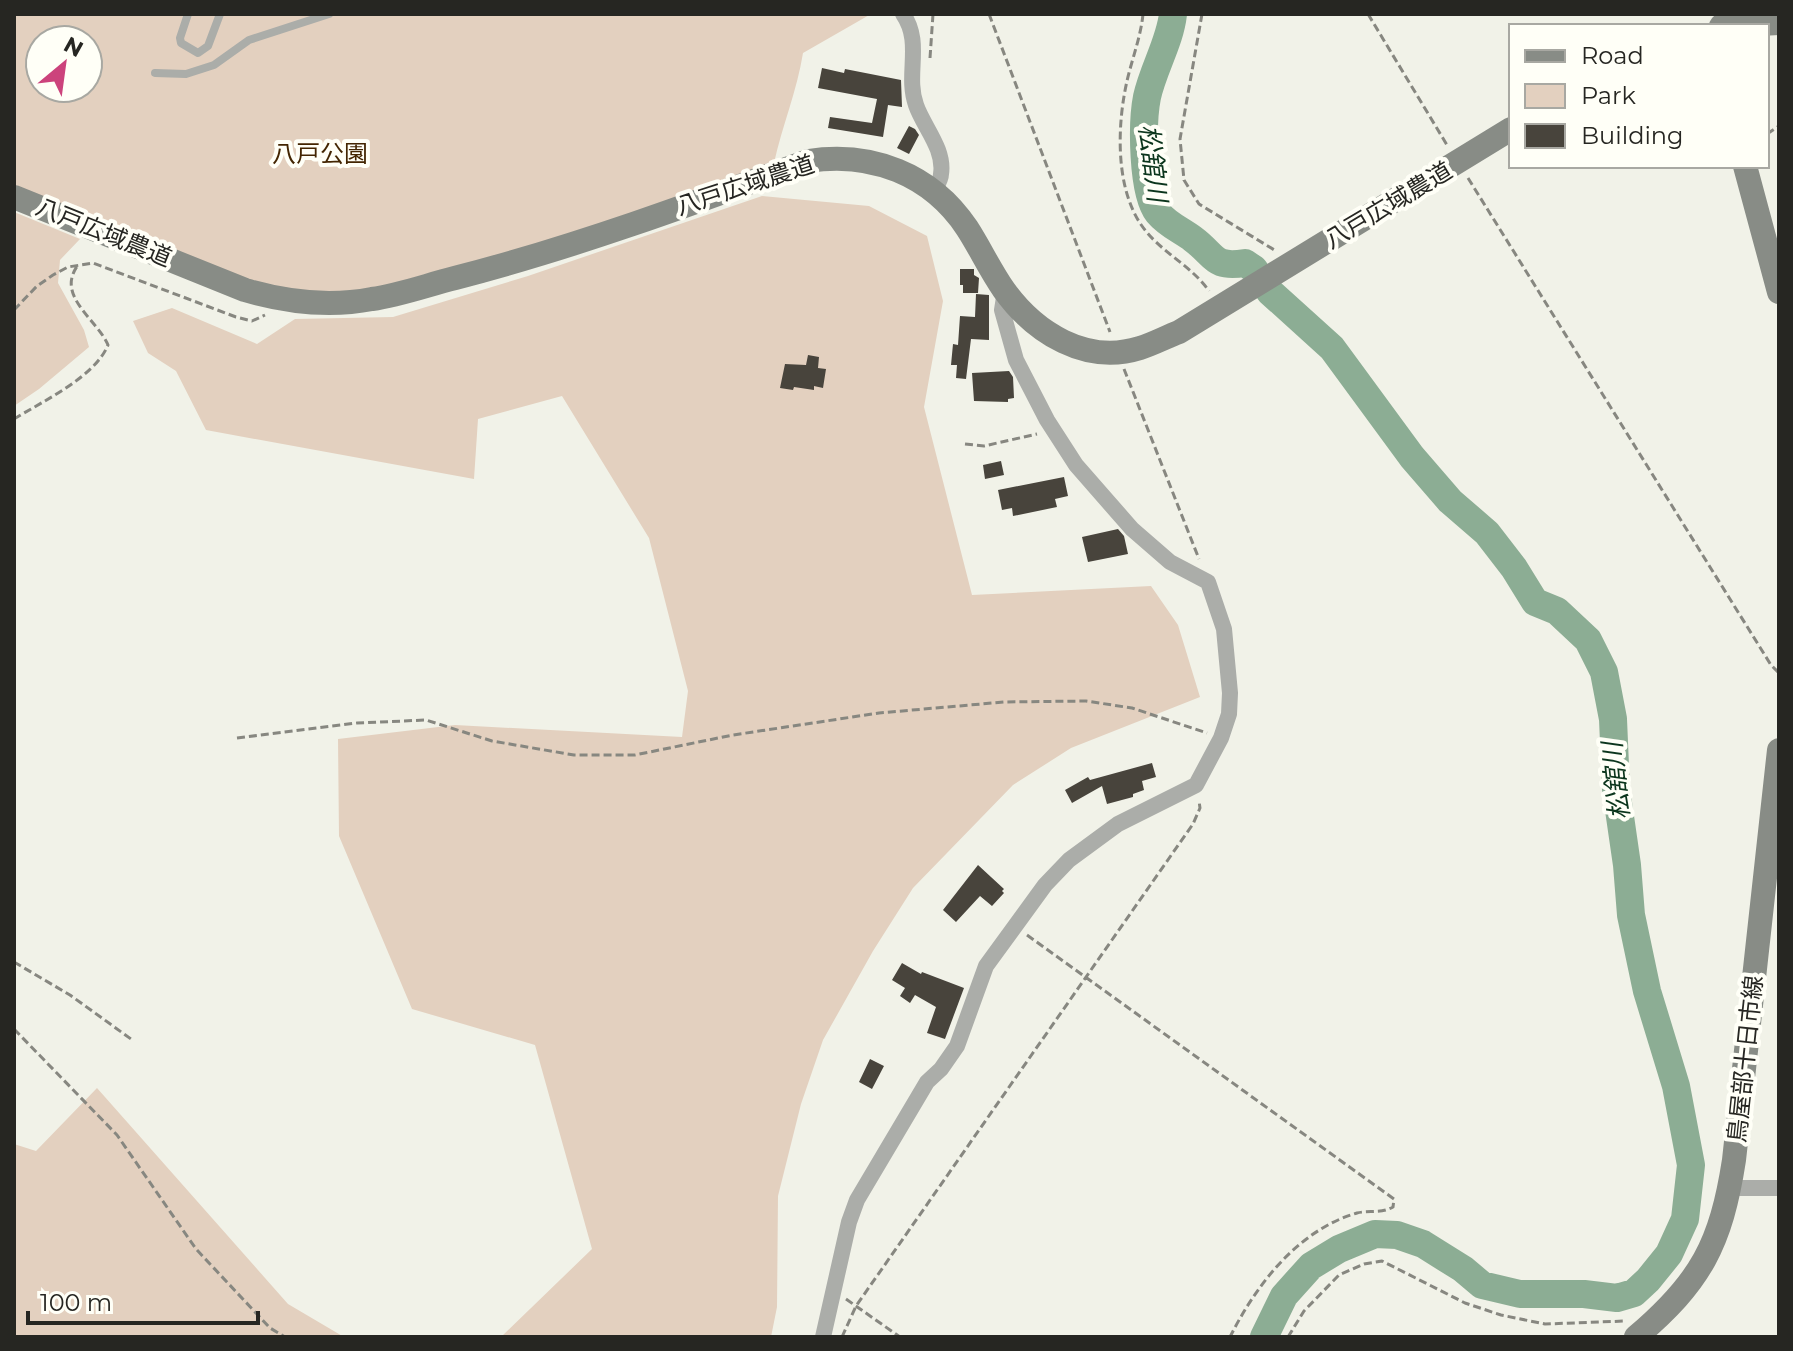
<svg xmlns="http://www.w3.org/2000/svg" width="1793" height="1351" viewBox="0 0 1793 1351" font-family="Montserrat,'Noto Sans JP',sans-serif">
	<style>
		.green { fill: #e3d0bf; fill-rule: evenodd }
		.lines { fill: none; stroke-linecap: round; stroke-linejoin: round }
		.river { stroke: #8cad94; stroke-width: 28 }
		.building { fill: #48443c }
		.path { stroke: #878780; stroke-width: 3; stroke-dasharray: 8 4; stroke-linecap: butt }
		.lane { stroke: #abada9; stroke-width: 8 }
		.street { stroke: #abada9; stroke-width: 16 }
		.secondary { stroke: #888c86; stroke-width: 24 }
		.labels { text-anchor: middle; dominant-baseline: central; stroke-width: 8; stroke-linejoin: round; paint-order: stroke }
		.park-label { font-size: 24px; fill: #432502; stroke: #fffff7 }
		.street-label { font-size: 24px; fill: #262622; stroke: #fffff7 }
		.water-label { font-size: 26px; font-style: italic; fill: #0b351c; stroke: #fffff7 }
	</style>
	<rect width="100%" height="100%" fill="#f1f2e8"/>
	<!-- green -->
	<path class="green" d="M14 14H871L803 53C797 91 782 126 774 163L603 226 362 292 312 294 243 279 14 186ZM40 40H88V88H40Z
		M762 196 869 206 927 236 943 301 924 407 972 595 1151 586 1178 625 1200 697 1071 748 1013 785 913 888 873 951 823 1040 801 1104 778 1196 777 1307 771 1337H501L592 1249 535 1045 412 1009 339 836 338 739 455 725 682 737 688 691 649 538 562 396 478 419 474 479 206 430 176 371 148 353 133 321 172 308 257 344 295 319 393 317 528 276Z
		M14 212 80 239 60 260 58 283 84 330 89 347 39 389 14 406Z
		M97 1088 288 1304 344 1337H14V1144L36 1151Z"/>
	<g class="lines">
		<!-- river -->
		<path class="river" d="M1173 14C1170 42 1153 69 1147 97 1142 122 1142 193 1158 213 1168 225 1181 230 1193 239 1216 256 1212 268 1245 263L1254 269 1270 292 1332 348 1412 457 1450 501 1487 533 1514 568 1535 602 1557 611 1588 640 1604 672 1613 719 1616 789 1627 865 1631 915 1647 991 1676 1086 1691 1165 1685 1219 1669 1254 1648 1280 1634 1293 1617 1298 1584 1294H1520L1482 1285 1463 1269 1423 1244 1397 1235 1375 1234 1339 1249 1311 1266 1284 1296 1264 1337"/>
	</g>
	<!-- building -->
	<path class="building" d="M822 68 844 73 845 69 901 80 902 107 888 105 883 137 828 128 830 117 872 123 877 99 818 88Z
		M909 126 915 129 919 135 909 154 897 148Z
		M960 269H974V275L979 278 978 293H963V285H960Z
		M976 294 989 295V340L971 339 966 379 956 378 957 365H951L953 344 958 345 960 316 975 317Z
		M808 355 819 357 818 368 826 369 823 388 814 386V390L794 387 793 390 780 388 785 364 806 365Z
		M1009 371 1013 377 1014 398 1008 399V402L974 401 972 373Z
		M1001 461 1004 475 985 479 983 465Z
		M1064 477 1068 496 1055 499 1057 507 1013 516 1012 508 1002 510 998 490Z
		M1118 529 1124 536 1128 554 1088 562 1082 537Z
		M1152 763 1156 777 1142 781 1144 790 1133 794V797L1107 804 1102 786 1072 803 1065 790 1088 777 1090 780Z
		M978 865 1004 889 1002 891 1004 893 992 906 980 896 956 922 943 910Z
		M902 963 921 974 922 972 964 988 945 1039 927 1033 936 1007 915 995 910 1003 900 996 905 988 892 980Z
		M870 1059 884 1066 872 1089 859 1082Z"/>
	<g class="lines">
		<!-- path -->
		<path class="path" d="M989 14 1110 332
			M1143 14C1141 36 1132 59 1127 81 1117 125 1115 188 1142 226 1160 252 1191 265 1209 291
			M1202 14 1180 139 1184 180 1199 204 1276 251
			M1368 14 1447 145
			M930 58 933 14
			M1767 134 1779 126
			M1468 178 1771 665 1779 673
			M14 310 37 286 53 275 68 267 93 263 236 317 252 321 265 315
			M1124 369 1199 559
			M14 419C43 401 95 377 108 345 97 319 55 296 78 265
			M965 444 984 446 1037 434
			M237 738 357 723 426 720 492 741 574 755H635L733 735 879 713 1004 702 1086 701 1132 708 1207 733
			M1027 935 1394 1199 1393 1207C1381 1214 1369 1210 1357 1213 1298 1230 1256 1285 1230 1337
			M14 962 70 995 131 1039
			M14 1029 117 1135 196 1249 270 1328 285 1337
			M846 1299 900 1337
			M842 1337 856 1306 1193 824 1200 808 1199 801
			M1288 1337 1304 1311 1339 1275 1364 1264 1382 1261 1465 1303 1501 1315 1545 1324 1625 1321"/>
		<!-- lane -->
		<path class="lane" d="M188 14 180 38 181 43 198 53 208 46 220 14
			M155 73 186 74 214 65 249 40 329 14"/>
		<!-- street -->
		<path class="street" d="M903 14C923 43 905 74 916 105 923 126 945 149 941 174 941 180 936 187 934 191
			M1729 1188H1779
			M823 1337 849 1222 857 1200 927 1082 941 1069 957 1046 986 966 1045 885 1069 860 1118 824 1196 785 1221 738 1229 714 1230 693 1224 629 1208 582 1170 562 1132 529 1076 465 1047 420 1016 360 1002 310 1005 291"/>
		<!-- secondary -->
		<path class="secondary" d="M1721 26 1779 23
			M1745 166 1779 292
			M14 197 245 290C286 302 330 307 372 299 400 295 427 285 455 278 575 247 692 204 808 161 871 151 931 174 967 228 980 248 990 270 1004 290 1035 333 1086 365 1140 348 1153 344 1166 337 1179 332L1511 129
			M1636 1337C1701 1282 1721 1244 1734 1160L1779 750"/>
	</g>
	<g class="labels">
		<!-- park labels -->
		<g class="park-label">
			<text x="320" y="153">八戸公園</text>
		</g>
		<!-- street labels -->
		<g class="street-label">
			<text transform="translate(745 185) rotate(-18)">八戸広域農道</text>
			<text transform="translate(1388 205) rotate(-31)">八戸広域農道</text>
			<text transform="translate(104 232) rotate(22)">八戸広域農道</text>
			<text transform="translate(1745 1059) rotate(-84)">鳥屋部十日市線</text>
		</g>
		<!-- water labels -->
		<g class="water-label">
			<text transform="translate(1153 163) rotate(83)">松舘川</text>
			<text transform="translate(1616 781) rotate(-96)">松舘川</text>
		</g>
	</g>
	<!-- border -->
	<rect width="1793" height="1351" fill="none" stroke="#262622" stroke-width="32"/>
	<!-- legend -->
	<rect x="1509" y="24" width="260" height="144" fill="#fffff7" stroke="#a8a8a2" stroke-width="2"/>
	<rect x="1525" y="50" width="40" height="12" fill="#888c86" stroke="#a8a8a2" stroke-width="2"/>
	<text x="1581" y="64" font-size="24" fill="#262622">Road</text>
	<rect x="1525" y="84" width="40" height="24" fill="#e3d0bf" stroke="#a8a8a2" stroke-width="2"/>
	<text x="1581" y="104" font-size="24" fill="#262622">Park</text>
	<rect x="1525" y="124" width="40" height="24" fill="#48443c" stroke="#a8a8a2" stroke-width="2"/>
	<text x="1581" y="144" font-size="24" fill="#262622">Building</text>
	<!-- north arrow -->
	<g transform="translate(64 64) rotate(29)"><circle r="38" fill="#fffff7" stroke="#a8a8a2" stroke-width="2"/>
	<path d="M0-6L14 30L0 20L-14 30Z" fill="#cc437c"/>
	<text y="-12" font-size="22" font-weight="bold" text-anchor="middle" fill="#262622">N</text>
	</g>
	<!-- scale -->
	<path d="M28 1311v12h230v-12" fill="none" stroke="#262622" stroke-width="4"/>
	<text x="40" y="1311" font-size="24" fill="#262622" stroke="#fffff7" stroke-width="6" paint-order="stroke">100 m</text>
</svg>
